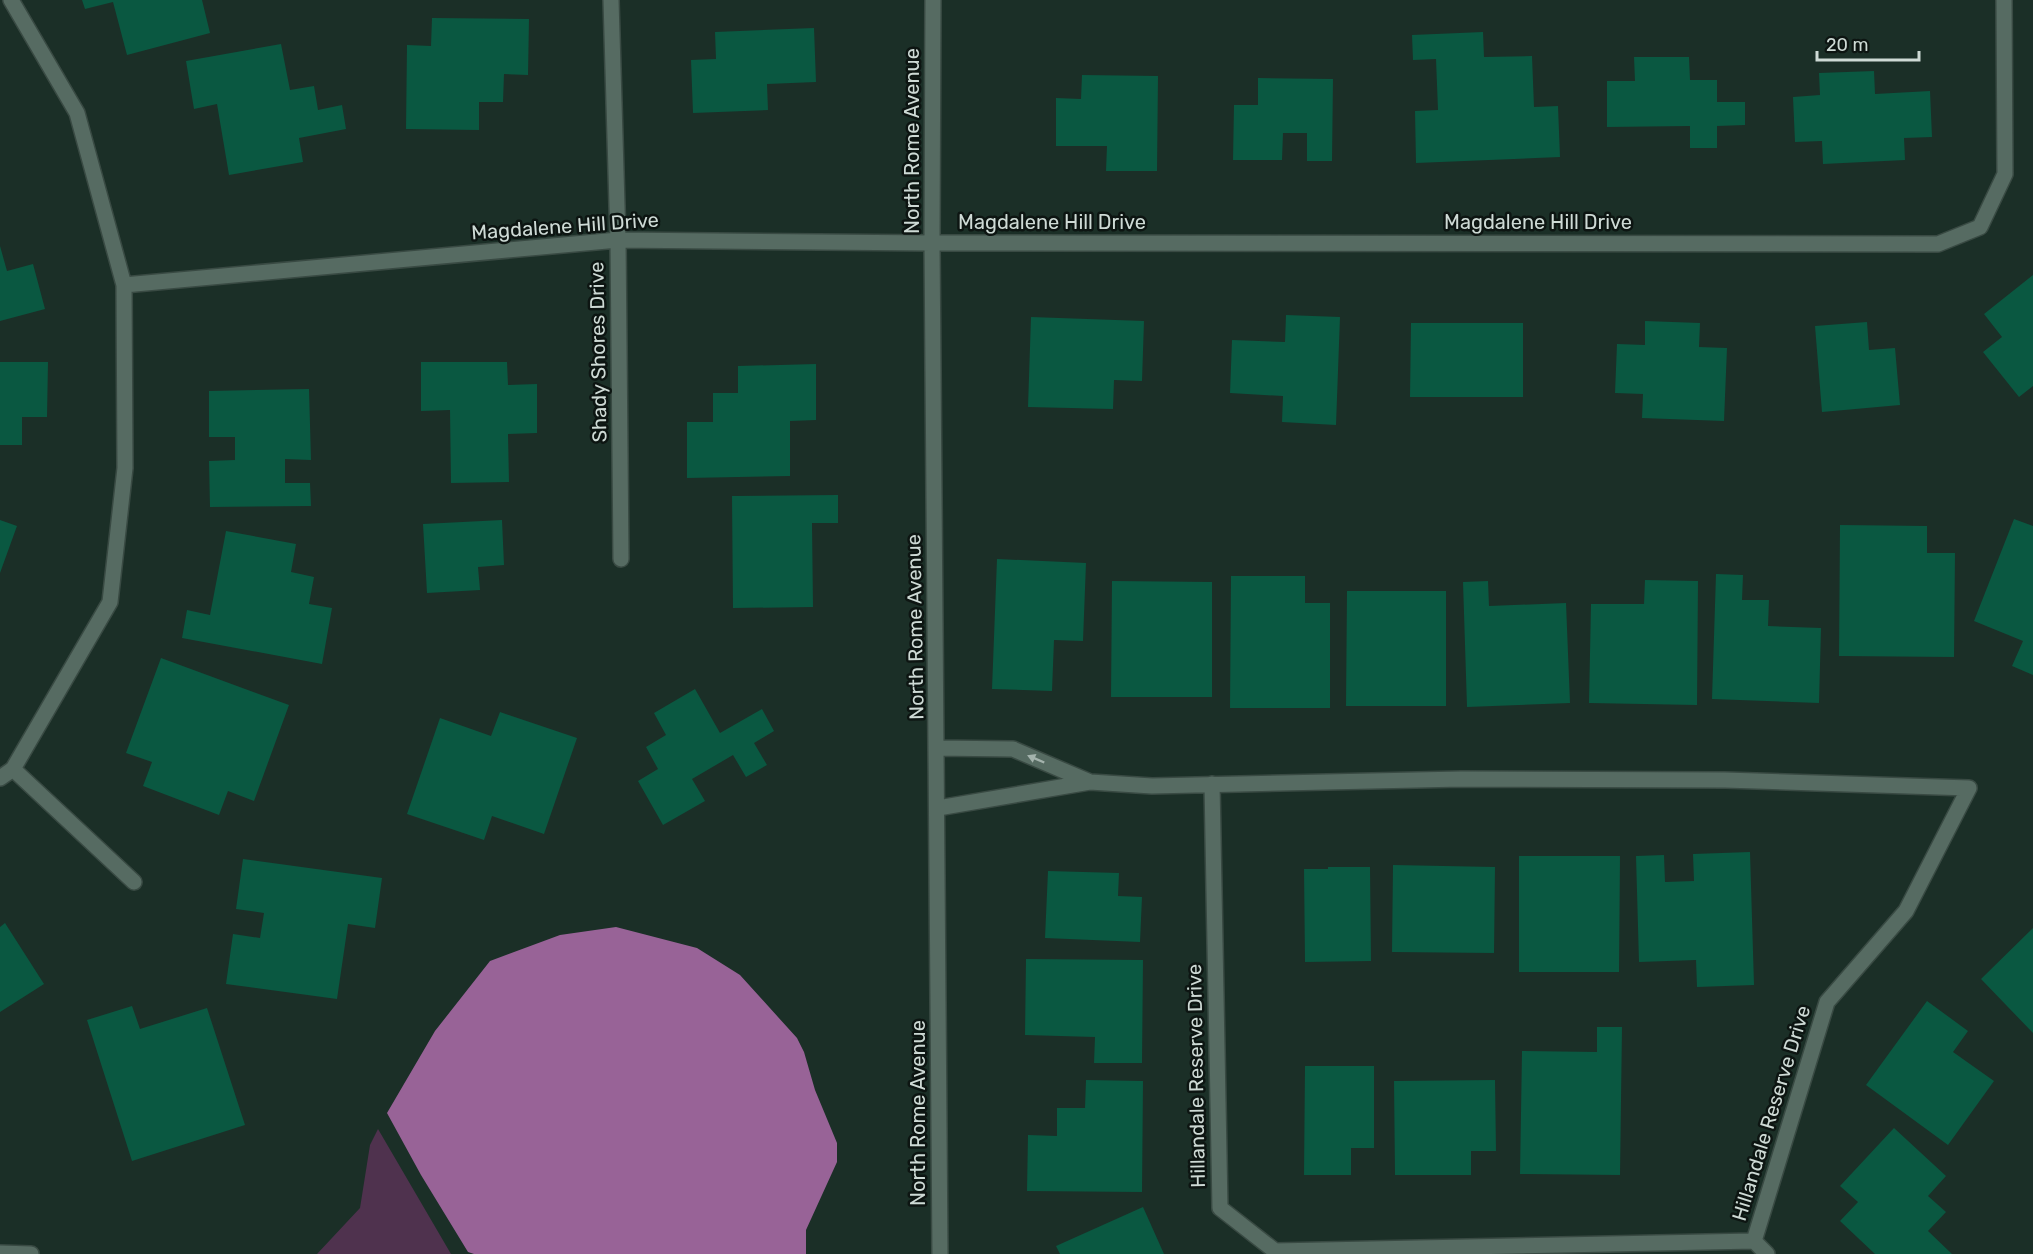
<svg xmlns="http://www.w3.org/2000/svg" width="2033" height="1254" viewBox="0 0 2033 1254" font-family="Rubik,sans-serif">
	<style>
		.green { fill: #4f324e }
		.water { fill: #986397 }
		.building { fill: #0a5841 }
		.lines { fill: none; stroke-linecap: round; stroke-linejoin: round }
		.minor-casing { stroke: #394a43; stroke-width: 18 }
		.minor { stroke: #566b62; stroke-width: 15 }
		.oneway { fill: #a4b3ad }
		.labels { text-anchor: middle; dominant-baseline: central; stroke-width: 5; stroke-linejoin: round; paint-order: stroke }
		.street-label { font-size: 20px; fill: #cedad5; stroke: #0d1512 }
	</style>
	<rect width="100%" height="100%" fill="#1b2f27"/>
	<!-- green -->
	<path class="green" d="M378 1129 451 1254H317L360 1208 370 1145Z"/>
	<!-- water -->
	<path class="water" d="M616 927 697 948 740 975 797 1038 804 1052 815 1090 837 1143V1162L806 1230V1254H474L468 1252 421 1175 387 1113 435 1031 490 961 560 935Z"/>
	<!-- building -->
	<path class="building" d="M82 0H202L210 33 127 55 113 2 85 9Z
		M432 18 529 19 528 75 504 74 503 102H479V130L406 129 407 45 431 46Z
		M814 28 816 82 767 84 768 110 693 113 691 60 716 59 715 32Z
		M1483 32 1484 57 1532 56 1534 107 1558 106 1560 157 1416 163 1415 111 1438 110 1436 59 1413 60 1412 35Z
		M281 44 290 90 314 86 318 110 342 105 346 129 299 138 303 162 229 175 217 104 194 109 186 61Z
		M1634 57H1689L1690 80H1717V102H1745V125L1717 126V148H1690V126L1607 127V81H1635Z
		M1874 71 1875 94 1930 91 1932 137 1904 138 1905 160 1823 164 1822 141 1795 142 1793 97 1820 95 1819 73Z
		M1082 75 1158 76 1157 171H1106L1107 146H1056V98L1081 99Z
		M1258 78 1333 79 1332 161H1307V133H1283L1282 160H1233L1234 105H1258Z
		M0 246 7 271 33 264 45 309 0 321Z
		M2033 275V386L2019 397 1983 352 2002 337 1984 314Z
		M1286 315 1340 317 1336 425 1282 422 1283 396 1230 393 1232 340 1285 342Z
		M1031 317 1144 321 1142 381 1114 380 1113 409 1028 407Z
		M1645 321 1700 323 1699 347 1727 348 1724 421 1642 418 1643 394 1615 393 1617 344 1645 345Z
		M1867 322 1869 350 1895 348 1900 405 1822 412 1815 326Z
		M1411 323H1523V397H1410Z
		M0 362H48L47 417H22V445H0Z
		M421 362H507L508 385 537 384V433L508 434 509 482 451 483 450 410 421 411Z
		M816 364V420L790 421V476L687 478V422H713V393H738V366Z
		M309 389 311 460 285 459V483H310L311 506 210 507 209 461 235 460V437H209V391Z
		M838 495V523H812L813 607 733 608 732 496Z
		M2014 519 2033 526V675L2012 666 2023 641 1974 621Z
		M0 520 17 526 0 573Z
		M502 520 504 565 478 567 480 590 427 593 423 524Z
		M1840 525 1927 526V553H1955L1954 657 1839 656Z
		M226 531 296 544 291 572 314 577 309 604 332 608 322 664 182 638 187 610 210 615Z
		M997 559 1086 563 1083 641 1054 640 1052 691 992 689Z
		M1716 574 1743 575 1742 600H1769L1768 626 1821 628 1819 703 1712 699Z
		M1231 576H1305V603H1330V708H1230Z
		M1645 580 1698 581 1697 705 1589 703 1591 604H1644Z
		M1112 581 1212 582V697H1111Z
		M1488 581 1489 606 1566 603 1570 703 1467 707 1463 582Z
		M1347 591H1446V706H1346Z
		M161 658 289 705 254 801 228 791 219 815 143 786 152 762 126 753Z
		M695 689 720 733 762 709 774 731 754 743 767 765 746 777 733 755 692 779 705 801 663 825 638 781 658 769 646 747 666 735 654 713Z
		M500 712 577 738 544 834 492 816 484 840 407 814 440 718 491 736Z
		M1750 852 1754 985 1697 987 1696 960 1639 962 1636 856 1664 855 1665 882 1694 881 1693 854Z
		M1519 856H1620L1619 972H1519Z
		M243 859 382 878 375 928 348 924 337 999 226 984 233 934 260 938 264 913 236 909Z
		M1393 865 1495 867 1494 953 1392 952Z
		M1328 867H1370L1371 961 1305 962 1304 869H1328Z
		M1048 871 1119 873 1118 896 1142 897 1140 942 1045 938Z
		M5 923 44 984 0 1012V927Z
		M2033 928V1033L1981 979Z
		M1026 959 1143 960 1142 1063H1094L1095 1037 1025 1035Z
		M1927 1001 1968 1031 1953 1052 1994 1081 1948 1145 1866 1085Z
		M132 1006 140 1029 207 1008 245 1125 132 1161 87 1020Z
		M1597 1027H1622L1620 1175 1520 1174 1522 1051 1597 1052Z
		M1305 1066H1374V1148H1351V1175H1304Z
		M1086 1080 1143 1081 1142 1192 1027 1191 1028 1135 1057 1136V1108H1085Z
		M1495 1080 1496 1151H1471V1175H1395L1394 1081Z
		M1894 1128 1946 1176 1928 1196 1946 1212 1928 1231 1952 1254H1875L1840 1221 1858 1202 1840 1186Z
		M1143 1207 1164 1254H1060L1056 1246Z"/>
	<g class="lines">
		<!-- minor casing -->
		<g class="minor-casing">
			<path id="minor" d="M611 0 618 240 621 559
				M933 0 932 243 940 1254
				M124 285 618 240 932 243 1938 244 1980 227 2005 174 2004 0
				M937 748 1013 749 1090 782
				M13 769 134 882
				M0 778 13 769 110 602 125 468 124 285 77 113 11 0
				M1212 784 1220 1208 1275 1251 1754 1241
				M938 808 1090 782 1152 786 1461 779 1725 780 1969 788 1906 911 1827 1002 1754 1241
				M1754 1241 1767 1254
				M0 1253 31 1254"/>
		</g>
		<!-- minor -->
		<use href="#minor" class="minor"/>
	</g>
	<!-- one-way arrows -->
	<defs><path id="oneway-solid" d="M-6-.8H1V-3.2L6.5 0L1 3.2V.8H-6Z" transform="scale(1.5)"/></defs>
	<use class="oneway" href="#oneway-solid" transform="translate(1036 759) rotate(-157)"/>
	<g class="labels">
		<!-- street labels -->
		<g class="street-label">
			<text transform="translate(912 141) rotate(-90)">North Rome Avenue</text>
			<text x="1052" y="222">Magdalene Hill Drive</text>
			<text x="1538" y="222">Magdalene Hill Drive</text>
			<text transform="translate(565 226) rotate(-4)">Magdalene Hill Drive</text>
			<text transform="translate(598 352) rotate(-91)">Shady Shores Drive</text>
			<text transform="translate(915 627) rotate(-91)">North Rome Avenue</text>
			<text transform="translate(1196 1076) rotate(-91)">Hillandale Reserve Drive</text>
			<text transform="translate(918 1113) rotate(-90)">North Rome Avenue</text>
			<text transform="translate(1771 1113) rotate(-73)">Hillandale Reserve Drive</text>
		</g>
	</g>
	<!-- scale -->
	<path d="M1817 51v9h102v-9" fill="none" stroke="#cedad5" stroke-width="3"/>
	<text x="1826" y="51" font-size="18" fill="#cedad5" stroke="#0d1512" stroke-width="4.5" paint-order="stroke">20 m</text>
</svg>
